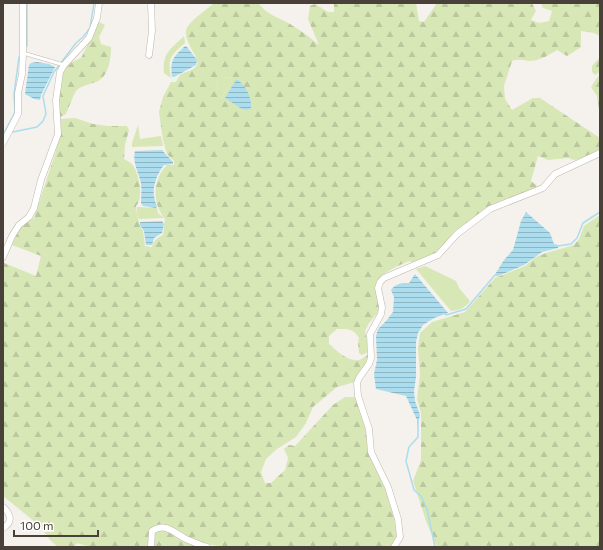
<svg xmlns="http://www.w3.org/2000/svg" width="603" height="550" viewBox="0 0 603 550" font-family="Commissioner,sans-serif">
	<style>
		.grass { fill: #d8e7b6 }
		.forest { fill: url(#forest-firs); fill-rule: evenodd }
		.water { fill: url(#water-rules) }
		.lines { fill: none; stroke-linecap: round; stroke-linejoin: round }
		.stream { stroke: #abddee; stroke-width: 1.5 }
		.lane-casing { stroke: #c0b7ae; stroke-width: 4 }
		.street-casing { stroke: #c0b7ae; stroke-width: 7 }
		.lane { stroke: #fff; stroke-width: 3 }
		.street { stroke: #fff; stroke-width: 6 }
	</style>
	<defs>
		<pattern id="forest-firs" width="22" height="20" patternUnits="userSpaceOnUse"><rect width="22" height="20" fill="#d8e7b6"/><path d="M5 1l3.5 6h-7zM16 11l3.5 6h-7z" fill="#bbc79d"/></pattern>
		<pattern id="water-rules" width="6" height="5" patternUnits="userSpaceOnUse"><rect width="6" height="5" fill="#abddee"/><path d="M0 2.5h6" fill="none" stroke="#8db5c2"/></pattern>
	</defs>
	<rect width="100%" height="100%" fill="#f5f1ec"/>
	<!-- grass -->
	<path class="grass" d="M184 36 185 43C171 55 167 58 171 78L164 73C162 53 171 49 184 36Z
		M223 77 233 78 222 98 217 94 218 79Z
		M138 125 140 139 161 136 163 146 132 147V143Z
		M137 207 157 208 158 213 164 218 139 219 137 215Z
		M425 266 456 281 459 288 470 301C465 308 460 310 451 311L416 269Z"/>
	<!-- forest -->
	<path class="forest" d="M214 3H258C269 16 276 16 290 24 300 30 310 37 319 45L308 19 310 6 315 4 328 12H334V3H416L419 21 424 22 435 6 436 3H532L536 11 531 20 539 23 549 21 552 11 543 8 541 3H600V36L594 33 581 31V47L567 56 557 50C549 55 539 61 529 61 522 60 519 59 512 61L504 86 505 99 512 110 533 98H540L600 138V149L583 158 574 160 568 158 548 160 538 156 531 181 537 186 530 191 488 208 435 255 413 264 410 261C397 266 387 270 378 280L379 311 369 323 365 331 367 341 368 352 362 355 359 353 358 343 359 338C353 328 348 329 337 329L329 336V344C337 351 348 362 359 360 362 359 366 356 368 355V362L355 382 337 387 313 407 306 423 296 437 277 449 266 459 261 472 265 483H271L285 470 288 458 284 449 289 445 295 446 333 405 345 397H356L361 410 366 432 369 453 385 488 394 518 397 536 391 547H275C251 543 227 550 204 543 198 541 192 540 186 537 175 532 162 518 150 530L149 547H90L77 543 74 547H58L50 540 40 526 3 496V264L4 263 36 276 41 256 12 245 20 227 34 218 56 151 61 130 60 119 75 118 93 124 108 126H127L129 130 125 145 124 159C126 160 130 162 132 164 139 172 144 198 136 206L137 215 140 226 143 231 145 246 152 247C154 240 157 238 163 235L165 219C152 203 152 180 167 165H174V161L167 154 163 140 159 112 163 97 171 82H176C177 80 179 76 181 74 186 71 194 71 197 65 201 57 179 39 188 26 194 18 206 10 214 3ZM223 77 233 78 222 98 217 93 218 80Z
		M99 22 105 25 99 37 101 44 111 47C111 58 109 77 96 82 90 84 80 86 76 91 72 98 69 107 66 114L60 117 58 107 62 72 72 62 81 58Z
		M600 57V72L595 75 592 72V66Z
		M600 75V111L599 110 597 96 591 87 596 79Z
		M600 215V547H437L426 521 413 481 421 460V413L417 399 420 374 418 348 420 333 432 322 465 312 495 278 525 266 536 257 546 253 574 245 579 239 584 226Z
		M164 530 186 542 201 547H153L154 533 157 531Z"/>
	<!-- water -->
	<path class="water" d="M185 46 187 47 197 60 196 65 174 77H172C170 60 173 57 185 46Z
		M37 62 49 64 55 67 41 95 40 100 34 99 25 94 29 65 31 63Z
		M236 80H238C246 87 252 97 251 108L247 110 242 109 225 98Z
		M162 150 173 162V164L164 165C155 177 150 192 157 206L156 208 143 206 141 203C141 197 142 190 141 183 139 173 132 162 135 151Z
		M526 212 550 233 554 244 558 245V248L542 252 524 265 498 276H494L504 260 513 250 521 221Z
		M162 221 164 224 162 233 154 238 152 245H146L144 231 140 225V222Z
		M415 274 448 313 434 318 423 325 418 333 416 342V377L414 391 415 401 420 415 417 428V420L406 396 376 389 374 374 377 360 376 336 378 329 387 320 393 312 394 297 391 290C396 283 402 283 409 283Z"/>
	<g class="lines">
		<!-- stream -->
		<path class="stream" d="M27 46V3
			M13 132 37 127 43 121 46 114 43 96 54 72 76 43 83 37 90 28 94 3
			M3 135 15 112 14 94 19 57
			M558 246 571 244 577 238 583 223 600 212
			M444 313 446 315 466 309 495 275
			M418 422V437L409 447 406 461 414 490 421 496 427 509 435 547"/>
		<!-- lane casing -->
		<g class="lane-casing">
			<path id="lane" d="M23 53 64 65"/>
		</g>
		<!-- street casing -->
		<g class="street-casing">
			<path id="street" d="M149 55 152 31 151 3
				M3 143 18 114V93L22 74 23 53V3
				M3 257 12 236 19 225 29 217 34 208 41 180 58 134 56 100 60 72 64 65 89 38 97 18 99 3
				M3 507C10 513 14 522 3 528
				M151 547 152 531C166 522 174 533 186 539 193 542 200 545 207 547
				M394 547 400 537 398 519 388 487 371 452 369 429 358 396 357 383 359 378 369 364 371 358 370 334 381 314 382 307 378 288 380 282 384 278 438 255 457 234 490 209 543 188 555 174 600 153"/>
		</g>
		<!-- lane -->
		<use href="#lane" class="lane"/>
		<!-- street -->
		<use href="#street" class="street"/>
	</g>
	<!-- border -->
	<rect width="603" height="550" fill="none" stroke="#494139" stroke-width="8"/>
	<!-- scale -->
	<path d="M14 530v6h84v-6" fill="none" stroke="#494139" stroke-width="2"/>
	<text x="20" y="530" font-size="12" fill="#494139" stroke="#ffffff" stroke-width="3" paint-order="stroke">100 m</text>
</svg>
